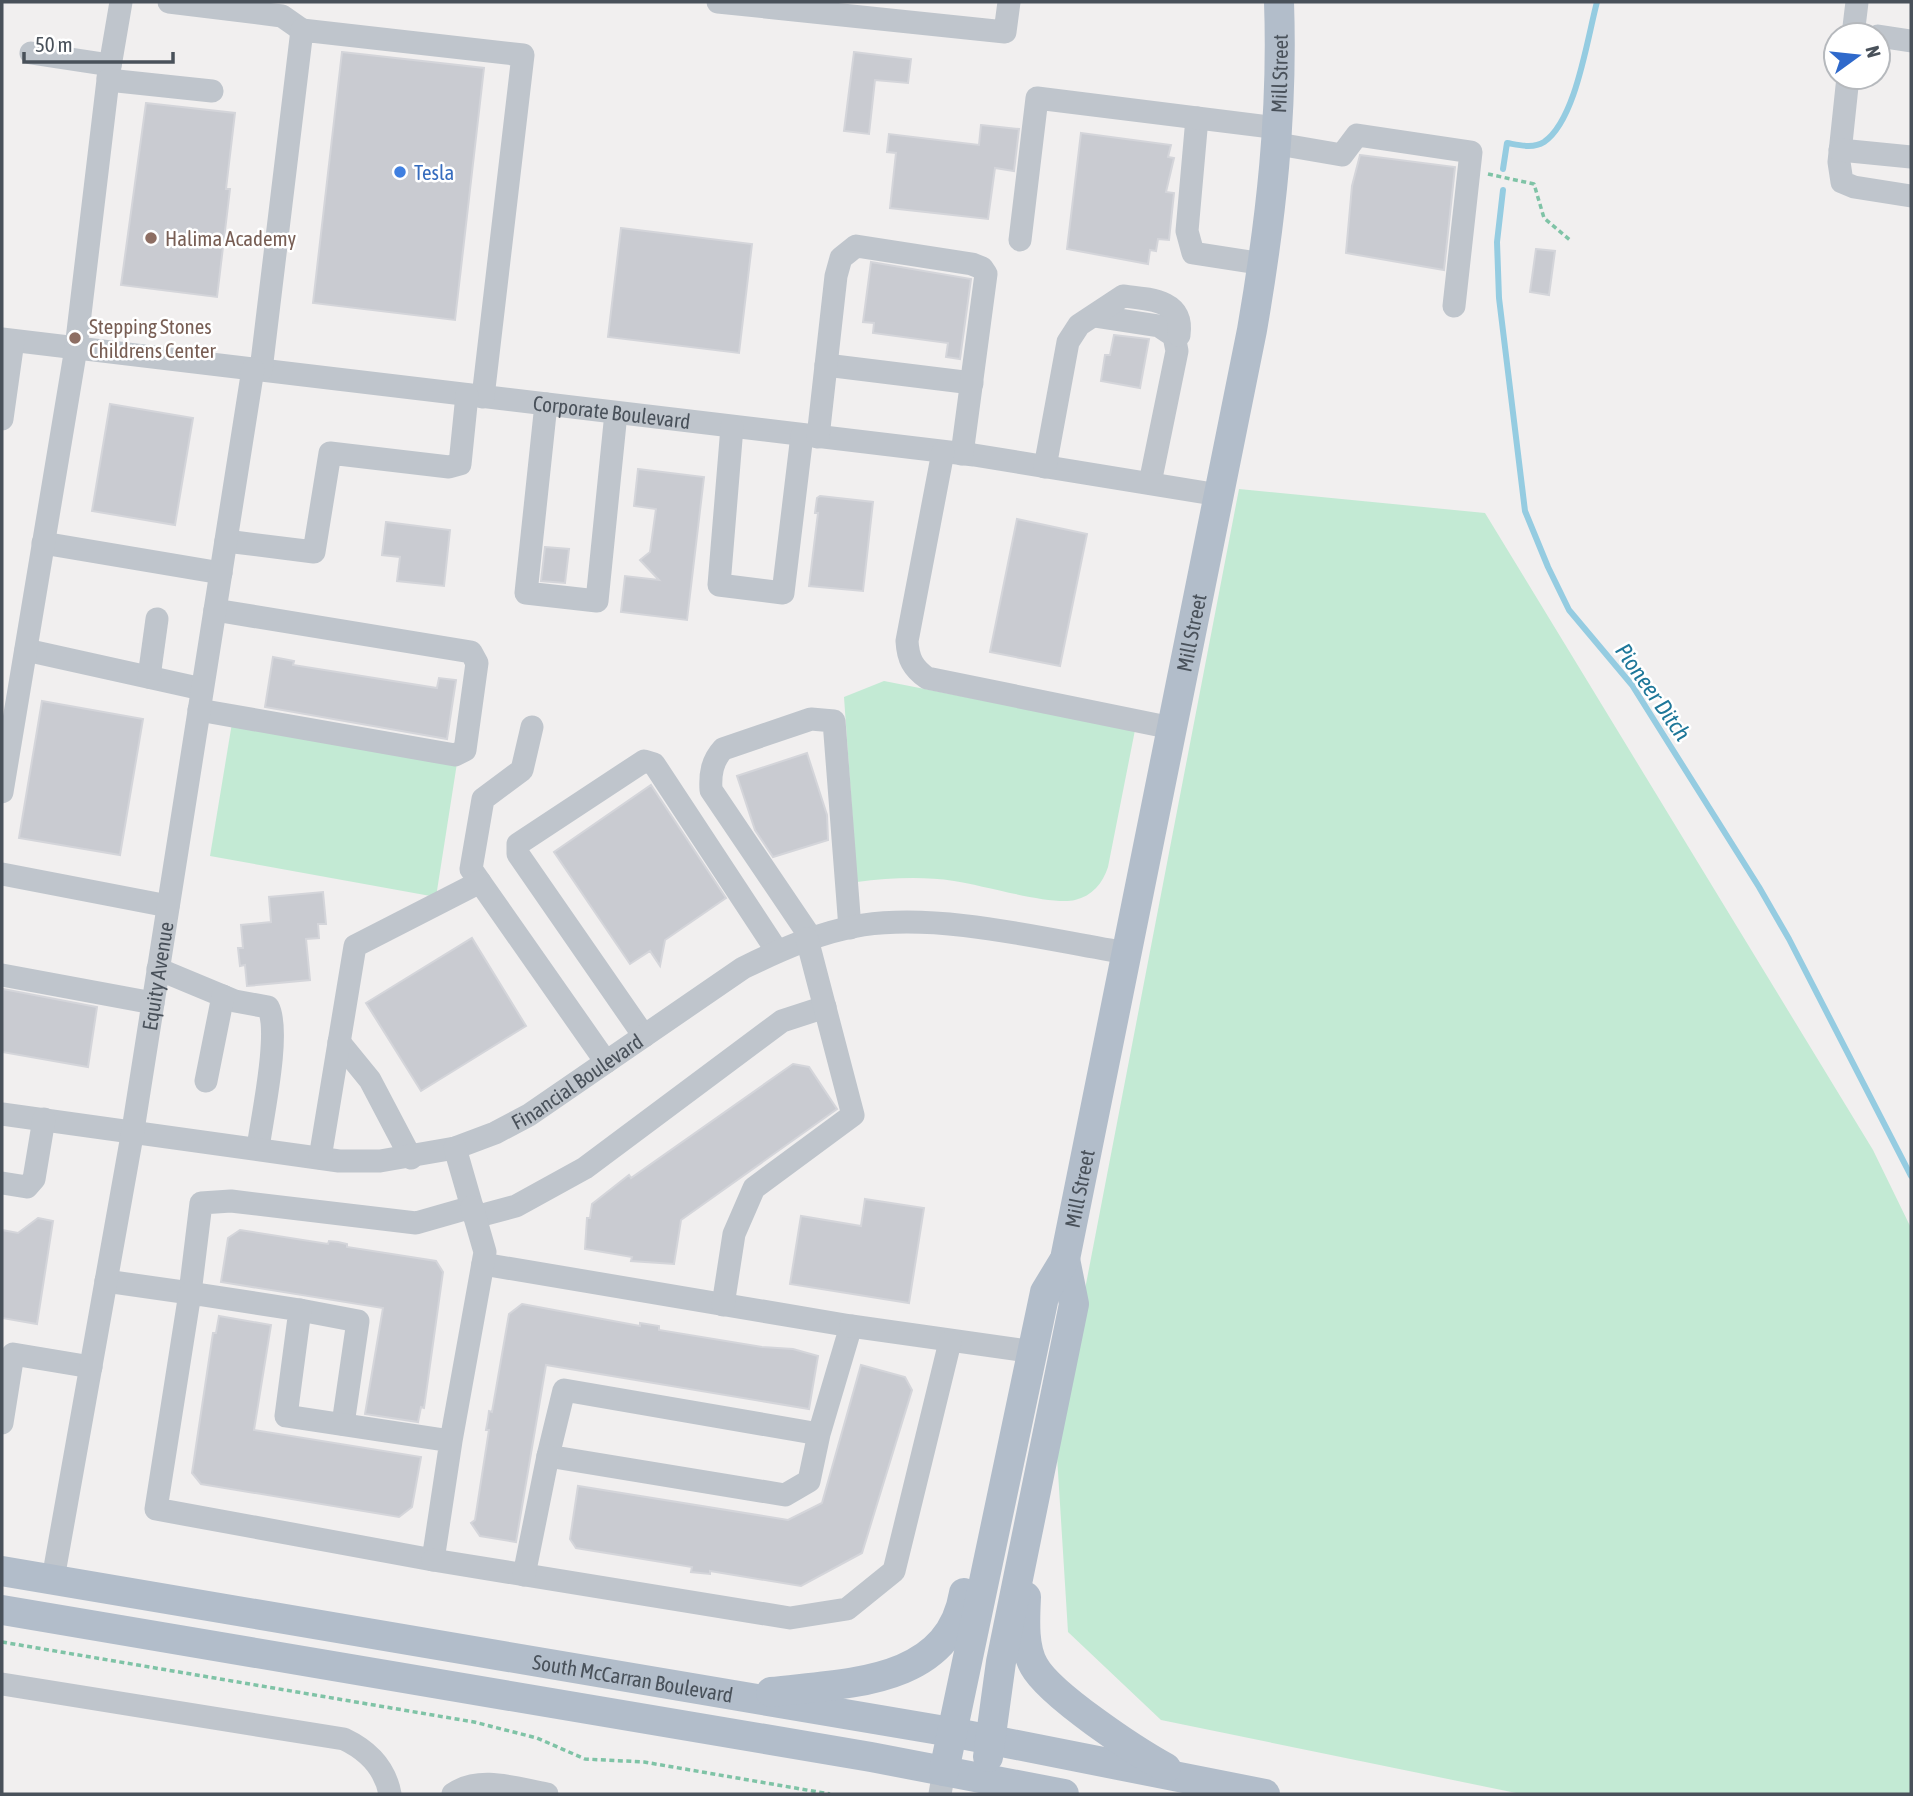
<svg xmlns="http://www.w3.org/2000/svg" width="1913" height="1796" viewBox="0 0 1913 1796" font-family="'Asap Condensed',sans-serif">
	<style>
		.green { fill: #c3ead4 }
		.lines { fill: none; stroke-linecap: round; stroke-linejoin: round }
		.stream { stroke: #95cce1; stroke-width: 6 }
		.building { fill: #c9cbd1; stroke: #d4d5da; stroke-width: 2 }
		.path { stroke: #7fc3a6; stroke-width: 3.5; stroke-dasharray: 5 3.5; stroke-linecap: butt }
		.minor { stroke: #bfc5cc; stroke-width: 23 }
		.major { stroke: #b2bdca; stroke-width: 30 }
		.shop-dot { fill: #3f7fe0; stroke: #fff; stroke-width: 2.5 }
		.education-dot { fill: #8d6e63; stroke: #fff; stroke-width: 2.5 }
		.labels { text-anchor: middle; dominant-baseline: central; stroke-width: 5; stroke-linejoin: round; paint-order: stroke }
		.street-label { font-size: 21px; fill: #49515a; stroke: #fff }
		.shop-label { font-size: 21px; fill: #366cbe; stroke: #fff; text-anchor: start }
		.education-label { font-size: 21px; fill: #785e54; stroke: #fff; text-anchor: start }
		.water-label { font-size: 23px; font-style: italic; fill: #1e7799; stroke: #fff }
	</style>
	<rect width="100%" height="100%" fill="#f1efef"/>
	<!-- green -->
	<path class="green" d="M1239 489 1485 513 1873 1150 1911 1228V1794H1521L1161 1720 1068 1632 1056 1440Z
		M884 681 1135 730 1108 867C1103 883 1092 896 1075 900 1052 906 982 885 954 881 922 876 889 878 857 882L844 697Z
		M232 723 457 763 436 897 210 856Z"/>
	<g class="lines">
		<!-- stream -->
		<path class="stream" d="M1503 169 1507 143C1519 145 1533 149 1544 142 1576 120 1587 39 1597 2
			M1503 190 1497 242 1499 298 1525 511 1548 567 1569 610 1632 685 1759 887 1789 939 1911 1176"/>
	</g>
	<!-- building -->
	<path class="building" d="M342 52 484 68 455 320 313 303Z
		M854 52 911 59 908 83 875 80 869 134 844 131Z
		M146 103 235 113 226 189H230L217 297 121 285Z
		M981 125 1019 129 1014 171 995 168 988 219 890 208 896 153 887 152 889 134 979 145Z
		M1081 133 1171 145 1168 157 1174 158 1166 192 1174 193 1169 240 1158 239 1156 251 1150 250 1148 264 1067 249Z
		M1360 155 1455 167 1444 270 1346 253 1352 186Z
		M621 228 752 244 739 353 608 337Z
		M1536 249 1555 251 1549 295 1530 292Z
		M871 262 971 279 960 359 946 357 948 343 873 333 874 323 863 322Z
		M1114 335 1149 339 1140 388 1101 381 1105 355H1110Z
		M110 404 193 418 175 525 92 511Z
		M638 469 704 477 687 620 621 612 625 576 659 580 640 560 650 552 656 509 634 506Z
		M820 496 873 502 863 591 809 586 818 513H815L817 498Z
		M1017 519 1087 534 1060 666 990 652Z
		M386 522 450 530 444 586 397 581 400 557 382 555Z
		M545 547 569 549 565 583 541 581Z
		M273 657 294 661 293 665 437 688 439 678 456 680 447 739 265 707Z
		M42 701 143 719 120 855 19 838Z
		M807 753 827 815 828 840 773 857 755 830 737 776Z
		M651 785 726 898 665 940 660 966 650 951 630 964 554 852Z
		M323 892 326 924H318L319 938 306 939 310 980 247 986 245 965 240 966 238 948H243L241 925 271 922 269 897Z
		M472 938 526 1026 421 1091 366 1003Z
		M3 989 97 1007 88 1067 2 1052Z
		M793 1064 809 1067 837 1109 681 1220 674 1264 631 1261 632 1257 585 1249 587 1218H590L592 1204 629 1175 631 1178Z
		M865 1199 924 1208 909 1303 790 1284 801 1216 861 1226Z
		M38 1218 53 1221 37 1324 2 1318V1230L18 1233Z
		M240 1230 328 1244 329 1241 338 1242 347 1244V1247L436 1261 443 1272 424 1408 421 1407 418 1422 365 1414 383 1308 221 1282 228 1238Z
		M522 1304 640 1326V1323L659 1326V1330L762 1347 793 1349 818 1356 809 1409 546 1365 516 1542 480 1536 471 1523 475 1520 489 1430H486L488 1419 489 1411 492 1412 509 1314Z
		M219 1316 271 1325 254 1430 421 1457 412 1507 399 1517 201 1484 192 1473 213 1333H216Z
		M861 1365 905 1377 912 1390 862 1553 801 1586 710 1571V1574L691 1572 692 1567 576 1548 570 1539 578 1486 788 1520 822 1503Z"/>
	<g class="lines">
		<!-- path -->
		<path class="path" d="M1488 174 1534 184 1544 218 1570 240
			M2 1642 474 1722 537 1738 585 1759 644 1762 830 1794"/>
		<!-- minor -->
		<g class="minor">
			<path d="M169 2 282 16 302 30"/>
			<path d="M718 2 1005 32 1009 2"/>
			<path d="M1853 35 1857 2"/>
			<path d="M1878 36 1911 41"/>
			<path d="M31 53 110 65"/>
			<path d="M1848 77 1839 162 1842 182 1854 187 1911 196"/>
			<path d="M108 78 121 2"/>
			<path d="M1197 118 1187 231 1193 253 1264 264"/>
			<path d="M1278 144 1342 155 1357 135 1471 152 1454 306"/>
			<path d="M1840 150 1911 157"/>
			<path d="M1020 240 1037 98 1278 128"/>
			<path d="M1094 316 1159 326 1174 336 1177 351 1150 483"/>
			<path id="s1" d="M2 339 974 455 1219 495"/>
			<path d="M826 365 972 383"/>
			<path d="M261 370 302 30 523 55 483 397"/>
			<path d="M546 404 526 593 597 601 616 413"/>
			<path d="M2 419 13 341"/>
			<path d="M732 427 719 585 783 593 802 435"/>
			<path d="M818 437 836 276 841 258 856 246 972 264 982 268 986 274 962 454"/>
			<path d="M943 452 907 641C908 659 913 668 927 678L1172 728"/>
			<path d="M1045 467 1068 342 1079 325 1123 296C1150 299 1184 300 1179 335"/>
			<path d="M226 541 314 552 330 453 449 467 460 464 467 395"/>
			<path d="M43 543 221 573"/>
			<path d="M26 650 202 689"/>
			<path d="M149 677 157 619"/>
			<path d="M199 710 455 755 465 750 477 663 471 652 215 610"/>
			<path d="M2 792 76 348 108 80 212 91"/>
			<path d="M2 874 168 906"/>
			<path d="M480 882 471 869 483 799 522 770 532 727"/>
			<path d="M811 938 711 790C710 774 712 761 723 749L811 719 834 721 850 928"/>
			<path d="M158 969 235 1001 268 1007C281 1031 262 1118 258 1148"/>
			<path d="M2 975 153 1003"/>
			<path d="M644 1036 518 854V844L644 761 654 764 777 951"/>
			<path d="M339 1042 370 1080 411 1158"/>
			<path d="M206 1081 223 996"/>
			<path id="s2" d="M2 1114 339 1161H380L455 1148 495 1133 529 1115 743 968C782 949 820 932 863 925 944 913 1046 940 1127 953"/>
			<path d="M320 1158 355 946 480 882 606 1062"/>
			<path d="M2 1183 27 1187 34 1179 44 1119"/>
			<path d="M475 1217 516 1206 585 1168 782 1021 825 1007"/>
			<path d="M483 1264 851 1326 819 1434 564 1390 548 1456 785 1495 809 1481 819 1434"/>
			<path d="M106 1281 190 1293 201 1203 231 1201 416 1223 472 1207 455 1148"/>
			<path d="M723 1305 734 1234 754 1188 853 1115 807 939"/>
			<path d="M300 1310 358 1321 343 1424"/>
			<path d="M851 1326 1035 1352"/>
			<path d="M2 1423 13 1354 91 1367"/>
			<path d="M451 1441 433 1560 156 1509 190 1293 300 1310 286 1416 451 1441 485 1252 472 1207"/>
			<path d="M433 1560 790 1618 847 1609 894 1571 950 1342"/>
			<path d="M524 1575 548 1456"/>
			<path id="s3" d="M53 1579 133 1130 253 369"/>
			<path d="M2 1684 344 1739C367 1750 385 1767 390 1794"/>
			<path d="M453 1794C480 1775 517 1789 547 1794"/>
			<path d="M940 1794 944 1771"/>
		</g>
		<!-- major -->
		<g class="major">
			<path id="s4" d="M2 1571 951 1732 1265 1794"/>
			<path d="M1026 1597C1025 1619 1023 1647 1034 1666 1050 1695 1135 1751 1166 1768"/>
			<path d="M2 1610 871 1757 1064 1794"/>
			<path d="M771 1692C845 1683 949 1685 964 1593"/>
			<path d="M988 1757 1001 1662 1074 1304 1065 1259"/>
			<path id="s5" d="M944 1771 1045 1292 1065 1259 1252 330C1271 220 1283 113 1279 2"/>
		</g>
	</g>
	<!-- markers -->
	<circle class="shop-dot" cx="400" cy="172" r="7"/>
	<g class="education-dot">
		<circle cx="151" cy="238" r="7"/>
		<circle cx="75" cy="338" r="7"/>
	</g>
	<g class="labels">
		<!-- street labels -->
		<g class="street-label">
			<text stroke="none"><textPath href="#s5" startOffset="1734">Mill Street</textPath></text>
			<text stroke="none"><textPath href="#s1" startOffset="614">Corporate Boulevard</textPath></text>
			<text stroke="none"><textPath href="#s5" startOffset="1167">Mill Street</textPath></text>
			<text stroke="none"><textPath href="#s3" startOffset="612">Equity Avenue</textPath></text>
			<text stroke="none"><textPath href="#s2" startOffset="597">Financial Boulevard</textPath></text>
			<text stroke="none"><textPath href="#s5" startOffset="600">Mill Street</textPath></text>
			<text stroke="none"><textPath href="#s4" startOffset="640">South McCarran Boulevard</textPath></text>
		</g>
		<!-- shop labels -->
		<g class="shop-label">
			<text x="414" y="172">Tesla</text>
		</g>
		<!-- education labels -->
		<g class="education-label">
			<text x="165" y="238">Halima Academy</text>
			<text x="89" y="326">Stepping Stones<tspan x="89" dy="24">Childrens Center</tspan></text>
		</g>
		<!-- water labels -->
		<g class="water-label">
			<text transform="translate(1653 692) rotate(55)">Pioneer Ditch</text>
		</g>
	</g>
	<!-- border -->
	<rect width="1913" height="1796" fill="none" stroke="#49515a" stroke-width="7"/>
	<!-- north arrow -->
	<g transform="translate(1857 56) rotate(75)"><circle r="33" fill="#ffffff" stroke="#b6b9bd" stroke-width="2"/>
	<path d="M0-5L12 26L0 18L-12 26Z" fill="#2f69cb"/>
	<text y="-10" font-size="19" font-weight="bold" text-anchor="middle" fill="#49515a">N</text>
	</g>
	<!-- scale -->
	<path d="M24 52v10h149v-10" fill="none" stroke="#49515a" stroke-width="3.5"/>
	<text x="35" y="52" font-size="21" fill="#49515a" stroke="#ffffff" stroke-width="5" paint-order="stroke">50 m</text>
</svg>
